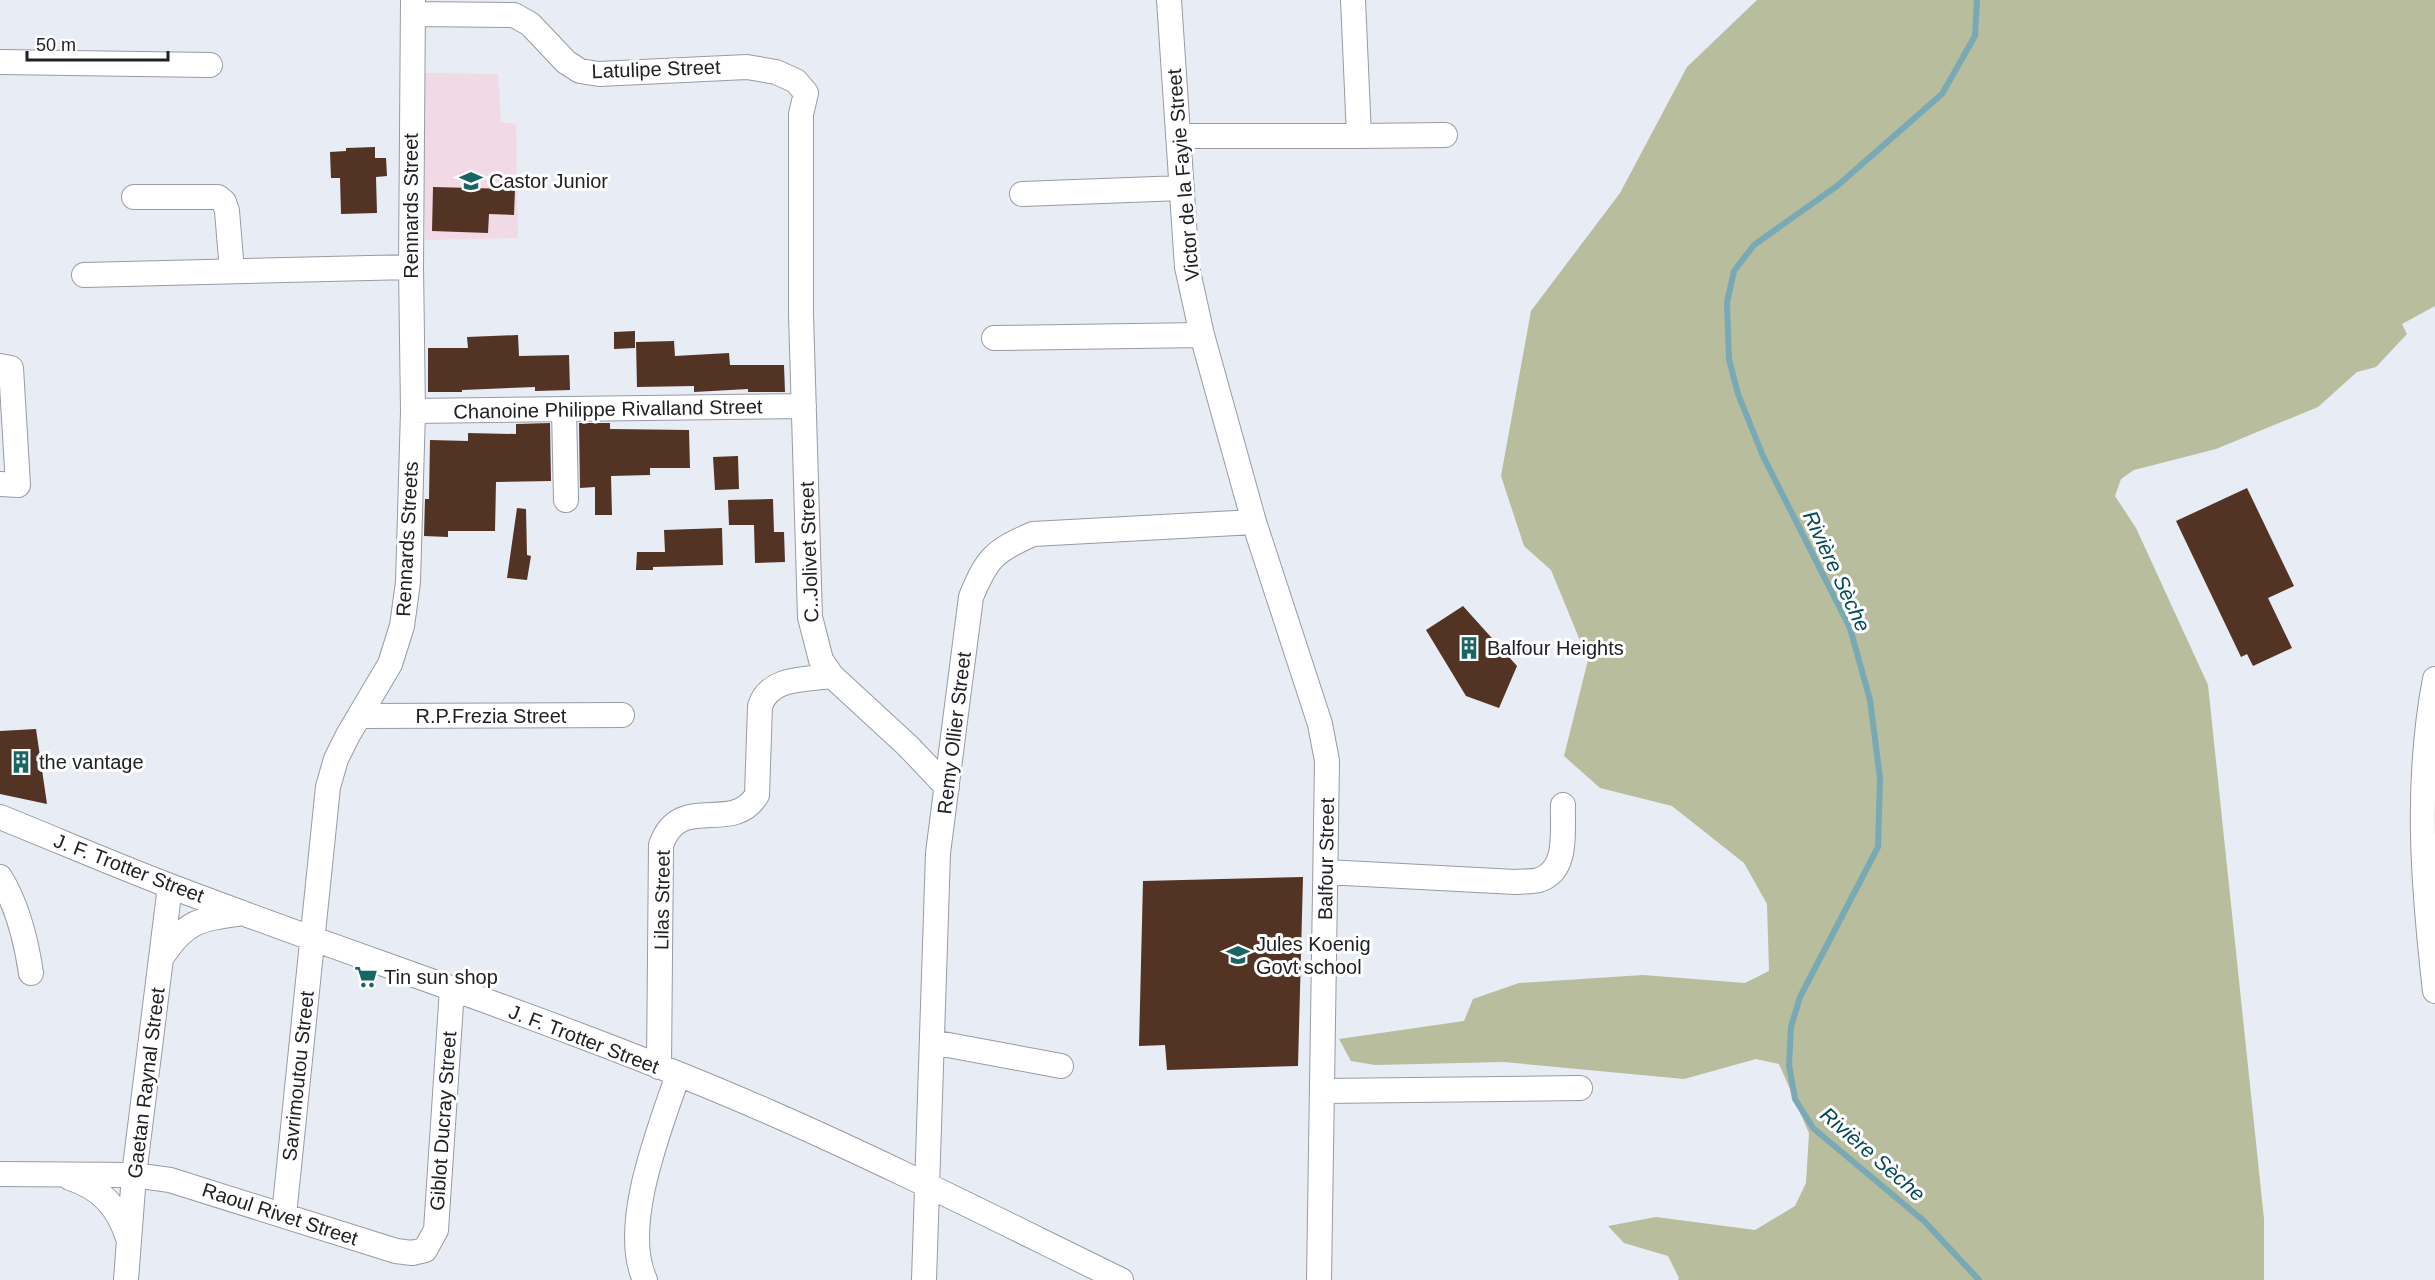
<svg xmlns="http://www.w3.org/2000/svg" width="2435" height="1280" viewBox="0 0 2435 1280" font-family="Helvetica,sans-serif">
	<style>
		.education { fill: #f1dae6 }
		.green { fill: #b7bd9d }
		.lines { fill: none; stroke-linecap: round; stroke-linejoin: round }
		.stream { stroke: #79a9b5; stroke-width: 6 }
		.building { fill: #533323 }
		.minor-casing { stroke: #979ba4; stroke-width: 26 }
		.minor { stroke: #fff; stroke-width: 24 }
		.labels { text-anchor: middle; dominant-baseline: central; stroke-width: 6; stroke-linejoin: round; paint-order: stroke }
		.street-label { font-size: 20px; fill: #202125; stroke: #fff }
		.poi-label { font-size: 20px; fill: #202125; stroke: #fff; text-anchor: start }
		.water-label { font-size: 21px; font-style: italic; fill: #004957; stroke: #fff }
	</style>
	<rect width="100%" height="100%" fill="#e7ecf5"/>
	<!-- education -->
	<path class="education" d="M424 73 498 74 501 122 516 124 518 238 425 240Z"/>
	<!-- green -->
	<path class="green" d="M1757 0H2435V306L2402 324 2407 334 2376 367 2357 372 2318 407 2216 449 2134 470 2121 479 2115 496 2136 528 2208 685 2264 1219V1280H1678L1679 1278 1668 1256 1624 1243 1608 1226 1656 1217 1755 1230 1795 1206 1806 1183 1809 1133 1779 1064 1756 1059 1684 1079 1504 1062 1375 1065 1351 1061 1339 1039 1464 1021 1473 999 1519 983 1643 975 1745 983 1769 971 1767 904 1744 863 1672 806 1600 788 1564 756 1588 660 1551 570 1524 546 1501 476 1531 311 1620 193 1687 67Z"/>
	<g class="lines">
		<!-- stream -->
		<path class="stream" d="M1977 0 1975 36 1942 94 1837 186 1754 245 1734 271 1727 303 1729 359 1738 394 1763 456 1850 628 1870 700 1880 778 1878 847 1800 997 1791 1027 1789 1065 1795 1099 1813 1128 1924 1221 1979 1280"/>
	</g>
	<!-- building -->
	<path class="building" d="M375 147V158H386L387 176 376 177 377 213 341 214 340 178H331L330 152 346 151V148Z
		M433 187 515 189 514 215 489 214 488 233 432 231Z
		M635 331V348L614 349V332Z
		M518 335 519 356 569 355 570 390 535 391V387L462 390V392H428V348H468L467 337Z
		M674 341 675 356 729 353 730 365H784L785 392H748V389L694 392V386L637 387 636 342Z
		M550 423 551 481 496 482 495 531H448V537L424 536 425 499H429L430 440 468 441V433L516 434V424Z
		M579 423H610V429L689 430 690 468H650V475L611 476 612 515H595V487L580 488Z
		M738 456 739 489 715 490 713 457Z
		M2247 488 2294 586 2268 598 2292 648 2253 666 2247 654 2241 657 2176 521Z
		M773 499 774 532H784L785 562 755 563 754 525H729L728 500Z
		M517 508 526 509 527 555 531 556 527 580 507 578Z
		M722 528 723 565 653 567V570H636L637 552H665L664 530Z
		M1463 606 1517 666 1499 708 1466 696 1426 630Z
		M36 729 47 804 0 794V731Z
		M1303 877 1298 1066 1167 1070 1165 1045 1139 1046 1143 881Z"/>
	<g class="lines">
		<!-- minor casing -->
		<g class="minor-casing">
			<path id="minor" d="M1169 0 1187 267 1202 335 1254 522 1320 724 1327 761 1319 1280
				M413 14 514 15 530 24 566 62 580 71 599 74 747 67 776 72 796 81 806 93 801 114V314L810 617 821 660 832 676 908 746 947 787
				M0 62 210 65
				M1178 136H1359L1353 0
				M1359 136 1445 135
				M1022 194 1182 188
				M134 197H218L224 202 227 211 232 271
				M84 275 411 267
				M994 338 1202 335
				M0 366 11 368 18 485 0 484
				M564 410 566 500
				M413 411 804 406
				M2435 679C2415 784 2423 886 2435 991
				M360 716 622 715
				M0 817C57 840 113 864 170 886 369 962 573 1026 769 1112 888 1164 1004 1223 1121 1280
				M1326 872 1515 882C1523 881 1532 882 1539 880 1569 870 1562 831 1563 805
				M0 877C18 906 26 939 31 973
				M162 957C186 920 201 919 243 913
				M932 1042 1061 1066
				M659 1067 661 845C680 791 732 836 757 795L760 706C770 676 806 680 832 676
				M1322 1091 1580 1088
				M0 1174 134 1175 170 1180 396 1251 412 1253 425 1250 436 1230 452 989
				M70 1178C101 1188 118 1207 128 1238
				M284 1215 328 787 336 759 348 735 390 664 402 626 408 582 413 411 411 267 413 0
				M126 1280 134 1175 170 886
				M645 1280C620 1226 660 1128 678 1075
				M924 1280 938 853 971 597C987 558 994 551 1033 534L1254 522"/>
		</g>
		<!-- minor -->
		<use href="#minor" class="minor"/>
	</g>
	<!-- icons -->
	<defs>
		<g id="school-bare" transform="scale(1.8)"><path d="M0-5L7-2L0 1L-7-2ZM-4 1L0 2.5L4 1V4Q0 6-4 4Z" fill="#176664" stroke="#fff" stroke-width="2.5" paint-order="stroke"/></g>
		<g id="building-bare" transform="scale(1.8)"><path d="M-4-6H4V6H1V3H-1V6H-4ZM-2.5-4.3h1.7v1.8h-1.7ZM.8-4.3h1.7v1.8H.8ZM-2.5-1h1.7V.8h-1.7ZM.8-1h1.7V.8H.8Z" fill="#176664" stroke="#fff" stroke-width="2.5" paint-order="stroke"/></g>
		<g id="supermarket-bare" transform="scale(1.8)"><path d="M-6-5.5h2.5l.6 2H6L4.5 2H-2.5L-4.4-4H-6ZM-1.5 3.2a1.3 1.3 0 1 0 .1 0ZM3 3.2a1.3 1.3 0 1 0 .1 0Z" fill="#176664" stroke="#fff" stroke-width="2.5" paint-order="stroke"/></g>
	</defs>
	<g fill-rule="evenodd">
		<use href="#school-bare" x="471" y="181"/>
		<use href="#building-bare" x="1469" y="648"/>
		<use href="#building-bare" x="21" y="762"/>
		<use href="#school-bare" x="1238" y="955"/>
		<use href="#supermarket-bare" x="366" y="977"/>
	</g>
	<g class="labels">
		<!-- street labels -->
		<g class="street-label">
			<text transform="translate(656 69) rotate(-2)">Latulipe Street</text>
			<text transform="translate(1183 175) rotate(-95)">Victor de la Fayie Street</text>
			<text transform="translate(411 206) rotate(-90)">Rennards Street</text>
			<text transform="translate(608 409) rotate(-1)">Chanoine Philippe Rivalland Street</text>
			<text transform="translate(407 539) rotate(-87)">Rennards Streets</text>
			<text transform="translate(809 552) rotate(-92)">C..Jolivet Street</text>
			<text x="491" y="716">R.P.Frezia Street</text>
			<text transform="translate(954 733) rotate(-83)">Remy Ollier Street</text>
			<text transform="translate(1326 859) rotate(-89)">Balfour Street</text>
			<text transform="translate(129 868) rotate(21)">J. F. Trotter Street</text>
			<text transform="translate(662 900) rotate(-89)">Lilas Street</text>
			<text transform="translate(584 1039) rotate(21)">J. F. Trotter Street</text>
			<text transform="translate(298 1076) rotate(-84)">Savrimoutou Street</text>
			<text transform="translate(146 1083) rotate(-83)">Gaetan Raynal Street</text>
			<text transform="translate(443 1121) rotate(-86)">Giblot Ducray Street</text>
			<text transform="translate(280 1214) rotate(18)">Raoul Rivet Street</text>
		</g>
		<!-- poi labels -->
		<g class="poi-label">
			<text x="489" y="181">Castor Junior</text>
			<text x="1487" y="648">Balfour Heights</text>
			<text x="39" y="762">the vantage</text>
			<text x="1256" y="944">Jules Koenig<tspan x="1256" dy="23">Govt school</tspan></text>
			<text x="384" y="977">Tin sun shop</text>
		</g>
		<!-- water labels -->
		<g class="water-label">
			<text transform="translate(1837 571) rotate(65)">Rivière Sèche</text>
			<text transform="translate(1873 1154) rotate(41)">Rivière Sèche</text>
		</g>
	</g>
	<!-- scale -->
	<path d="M27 51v9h141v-9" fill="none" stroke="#202125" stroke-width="3"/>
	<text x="36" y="51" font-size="18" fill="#202125" stroke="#ffffff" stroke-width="4.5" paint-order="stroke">50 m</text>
</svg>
